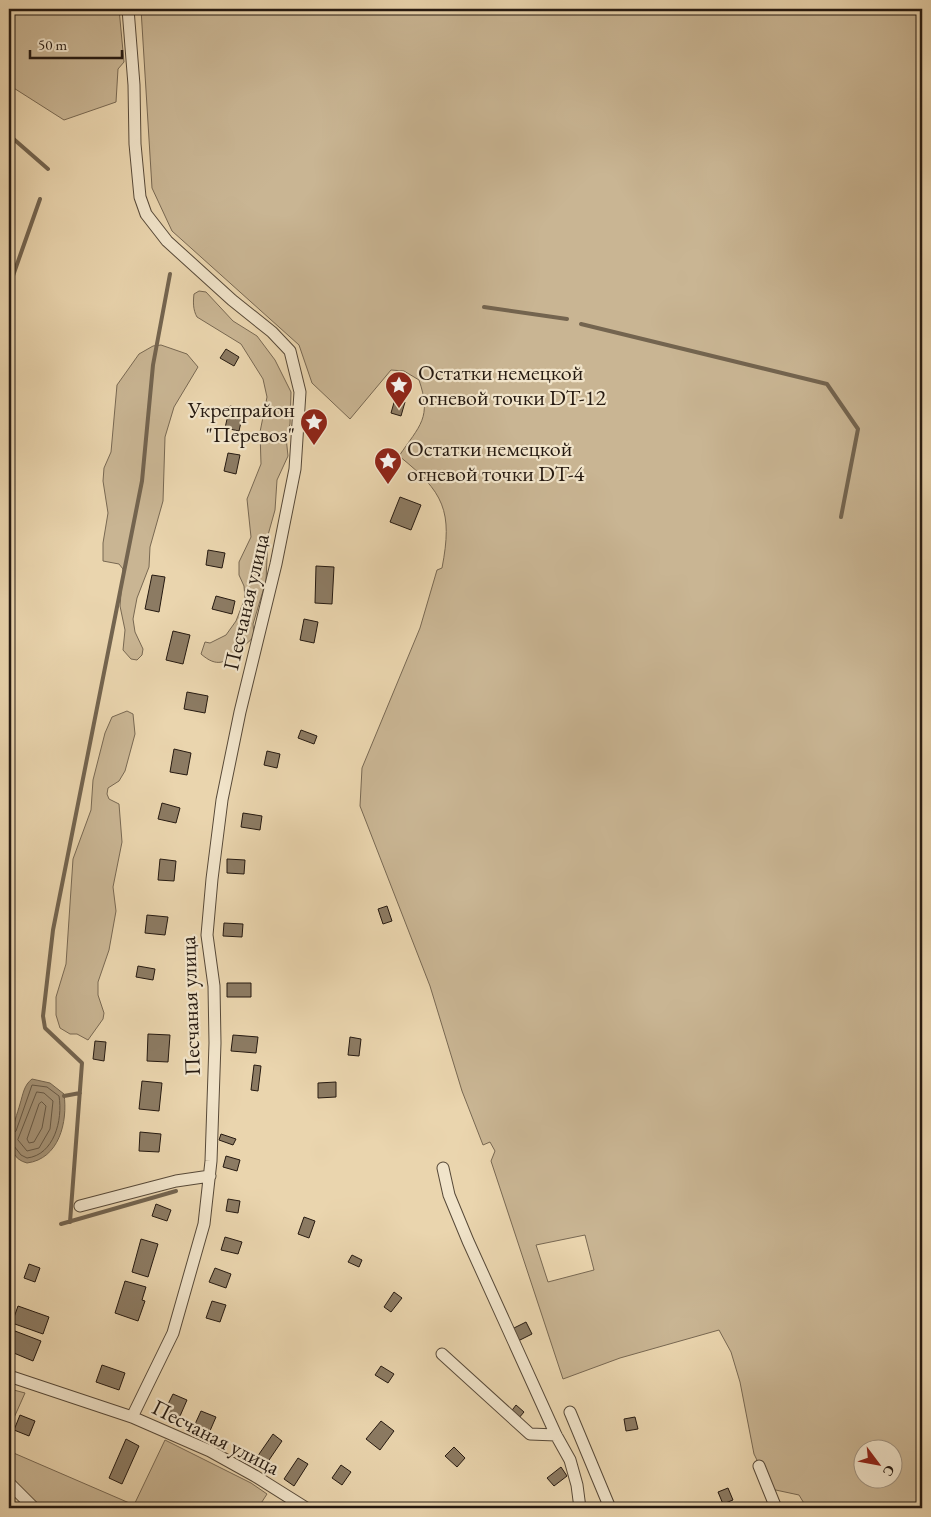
<svg xmlns="http://www.w3.org/2000/svg" width="931" height="1517" viewBox="0 0 931 1517" font-family="'EB Garamond',serif">
	<style>
		.green { fill: #c9b593; stroke: #786852; fill-rule: evenodd }
		.water { fill: #a79579; stroke: #73644f }
		.lines { fill: none; stroke-linecap: round; stroke-linejoin: round }
		.shore { stroke: #665845; stroke-width: 1 }
		.stream { stroke: #73644f; stroke-width: 4 }
		.building { fill: #8c7b63; stroke: #261a11 }
		.minor-casing { stroke: #574938; stroke-width: 13 }
		.minor { stroke: #f1e4ca; stroke-width: 11 }
		.labels { text-anchor: middle; dominant-baseline: central; stroke-width: 4.5; stroke-linejoin: round; paint-order: stroke }
		.poi-label { font-size: 22px; fill: #261a11; stroke: #f1e4ca; text-anchor: start }
		.street-label { font-size: 22px; fill: #261a11; stroke: #f1e4ca }
	</style>
	<rect width="100%" height="100%" fill="#ead5ae"/>
	<filter id="stains"><feTurbulence type="fractalNoise" baseFrequency=".004" numOctaves="4"/><feColorMatrix values="0 0 0 0 .2 0 0 0 0 .09 0 0 0 0 .02 0 0 0 .5 -.17"/></filter>
	<radialGradient id="worn" r=".72"><stop offset=".6" stop-color="#630" stop-opacity="0"/><stop offset="1" stop-color="#630" stop-opacity=".3"/></radialGradient>
	<!-- green -->
	<path class="green" d="M9 9H119L124 62 118 69 116 102 64 120 9 85Z
		M141 9H922V1508H794L805 1505 799 1495 771 1489 754 1454 740 1382 731 1352 719 1330 620 1358 563 1379 491 1161 495 1151 490 1142 483 1145 462 1091 430 986 360 806 362 768 420 628 437 570 442 568C453 511 444 492 399 456 420 425 432 418 419 380L404 371 391 370 350 419 312 383 299 345 172 231 152 188ZM585 1235 594 1270 548 1282 536 1245ZM864 1450H894V1480H864Z
		M199 291 206 292 233 321 257 336 275 360 291 392 290 424 286 437 288 456 277 480 275 510 268 535 266 581 253 624 254 636C250 642 244 645 239 650 226 663 217 668 201 654L205 642 210 643 226 635 236 621 245 598 244 586 239 575V562L251 537 247 499 261 464 260 432 267 397 263 379 241 344 197 317C193 310 193 302 194 294Z
		M161 345 187 354 198 367 174 407 165 437 163 501 150 547 149 567 137 598 133 619 135 632 143 649 142 655 137 660 131 659 123 650 125 630 120 606 123 569 119 564 103 561V543L108 513 103 481 104 468 111 452 117 385 139 354 153 346Z
		M127 711 133 714 135 734 125 771 119 781 108 788 107 794 109 799 119 804 122 842 113 887 116 911 109 950 98 982V995L104 1013 103 1019 88 1040 77 1034H70L60 1028 56 1015V997L66 964 73 859 91 810 93 780 105 733 112 717Z
		M10 1389 25 1393 9 1429V1391Z
		M165 1440 251 1483 267 1494 258 1508H39L9 1477V1451L134 1505Z"/>
	<!-- water -->
	<path class="water" d="M32 1079 50 1083 64 1094C68 1122 59 1159 27 1163 0 1156 15 1122 20 1104 23 1094 24 1085 32 1079Z"/>
	<g class="lines">
		<!-- shore -->
		<path class="shore" d="M37 1092 44 1093 53 1101 50 1129 39 1148 27 1151 18 1140Z
			M42 1102 46 1106 42 1128 34 1142 29 1143 27 1139 39 1104Z
			M9 1136 16 1131 32 1085 47 1087 59 1096C63 1120 54 1155 27 1158L21 1155 14 1146 9 1145"/>
		<!-- stream -->
		<path class="stream" d="M9 135 48 169
			M9 287 40 199
			M484 307 567 319
			M581 324 827 384 858 429 841 517
			M64 1096 80 1093
			M70 1222 82 1063 45 1028 43 1016 53 930 142 481 153 365 170 274
			M61 1224 176 1191"/>
	</g>
	<!-- building -->
	<path class="building" d="M226 349 239 357 234 366 220 358Z
		M395 399 405 402 401 416 391 413Z
		M230 406 244 409 239 431 225 428Z
		M228 453 240 455 236 474 224 471Z
		M400 497 421 505 411 530 390 522Z
		M208 550 225 553 222 568 206 565Z
		M316 566 334 567 332 604 315 603Z
		M152 575 165 577 159 612 145 609Z
		M216 596 235 601 232 614 212 609Z
		M304 619 318 622 314 643 300 640Z
		M173 631 190 635 183 664 166 660Z
		M187 692 208 696 205 713 184 709Z
		M301 730 317 736 314 744 298 738Z
		M174 749 191 753 187 775 170 772Z
		M267 751 280 754 277 768 264 765Z
		M162 803 180 808 176 823 158 819Z
		M243 813 262 816 260 830 241 827Z
		M160 859 176 861 174 881 158 880Z
		M227 859 245 860 244 874 227 873Z
		M387 906 392 921 383 924 378 909Z
		M147 915 168 917 165 935 145 933Z
		M224 923 243 924 242 937 223 936Z
		M138 966 155 969 153 980 136 977Z
		M227 983H251V997H227Z
		M148 1034 170 1035 168 1062 147 1061Z
		M233 1035 258 1037 256 1053 231 1051Z
		M350 1037 361 1039 359 1056 348 1055Z
		M95 1041 106 1042 104 1061 93 1059Z
		M254 1065 261 1066 258 1091 251 1090Z
		M142 1081 162 1083 159 1111 139 1109Z
		M336 1082V1097L318 1098V1083Z
		M140 1132 161 1134 159 1152 139 1151Z
		M221 1134 236 1139 233 1145 219 1140Z
		M226 1156 240 1160 237 1171 223 1167Z
		M228 1199 240 1201 238 1213 226 1211Z
		M156 1204 171 1210 167 1221 152 1216Z
		M304 1217 315 1221 309 1238 298 1234Z
		M225 1237 242 1242 238 1254 221 1250Z
		M141 1239 158 1244 148 1277 132 1272Z
		M352 1255 362 1260 359 1267 348 1262Z
		M29 1264 40 1268 35 1282 24 1278Z
		M215 1268 231 1274 226 1288 209 1282Z
		M125 1281 146 1287 142 1300 145 1301 138 1321 115 1313Z
		M394 1292 402 1298 391 1312 384 1307Z
		M212 1301 226 1305 220 1322 206 1318Z
		M18 1306 49 1317 43 1334 12 1323Z
		M526 1322 532 1334 518 1341 512 1329Z
		M15 1331 41 1341 33 1361 9 1351Z
		M102 1365 125 1373 119 1390 96 1382Z
		M381 1366 394 1374 388 1383 375 1375Z
		M173 1394 187 1400 177 1423 162 1416Z
		M516 1405 524 1412 518 1419 510 1413Z
		M201 1411 216 1417 206 1440 191 1433Z
		M20 1415 35 1421 29 1436 14 1430Z
		M635 1417 638 1429 626 1431 624 1419Z
		M381 1421 394 1431 380 1450 366 1439Z
		M273 1434 282 1441 267 1463 257 1457Z
		M126 1439 139 1446 122 1484 109 1478Z
		M454 1447 465 1458 457 1467 445 1456Z
		M298 1458 308 1464 294 1486 284 1479Z
		M341 1465 351 1472 342 1485 332 1478Z
		M561 1467 567 1476 554 1486 547 1478Z
		M728 1488 733 1500 723 1504 718 1492Z"/>
	<g class="lines">
		<!-- minor casing -->
		<g class="minor-casing">
			<path id="minor" d="M128 9 134 85 135 144 140 197 146 214 167 241 232 300 272 332 290 351 300 392 295 469 276 564 240 712 222 800 212 879 207 935 214 986 215 1043 211 1161 204 1224 173 1333 132 1417
				M443 1168 449 1195 468 1241 556 1435 570 1460 577 1485 580 1508
				M80 1206 176 1181 210 1176
				M442 1354 530 1434 556 1435
				M9 1376 132 1417 210 1451 255 1476 306 1508
				M570 1412 610 1508
				M759 1466 776 1508
				M9 1483 34 1508"/>
		</g>
		<!-- minor -->
		<use href="#minor" class="minor"/>
	</g>
	<!-- icons -->
	<defs>
		<g id="sight-pin" transform="scale(1.4375)"><path d="M0 17L-7.5 6A9.5 9.5 0 1 1 7.5 6Z" fill="#8f2418" stroke="#f1e4ca"/><path d="M0-6L1.8-2.2L6-1.7L2.9 1.2L3.7 5.4L0 3.3L-3.7 5.4L-2.9 1.2L-6-1.7L-1.8-2.2Z" fill="#fff"/></g>
	</defs>
	<g fill-rule="evenodd">
		<use href="#sight-pin" x="399" y="385"/>
		<use href="#sight-pin" x="314" y="422"/>
		<use href="#sight-pin" x="388" y="461"/>
	</g>
	<g class="labels">
		<!-- poi labels -->
		<g class="poi-label">
			<text x="418" y="372">Остатки немецкой<tspan x="418" dy="25">огневой точки DT-12</tspan></text>
			<text x="295" y="409" text-anchor="end">Укрепрайон<tspan x="295" dy="25">"Перевоз"</tspan></text>
			<text x="407" y="448">Остатки немецкой<tspan x="407" dy="25">огневой точки DT-4</tspan></text>
		</g>
		<!-- street labels -->
		<g class="street-label">
			<text transform="translate(246 602) rotate(-77)">Песчаная улица</text>
			<text transform="translate(190 1006) rotate(-92)">Песчаная улица</text>
			<text transform="translate(216 1437) rotate(27)">Песчаная улица</text>
		</g>
	</g>
	<!-- margin -->
	<rect width="931" height="1517" fill="none" stroke="#ead5ae" stroke-width="30"/>
	<rect x="10" y="10" width="911" height="1497" fill="none" stroke="#261a11" stroke-width="2.5"/>
	<rect x="15" y="15" width="901" height="1487" fill="none" stroke="#261a11"/>
	<!-- north arrow -->
	<g transform="translate(878 1464) rotate(122)"><circle r="24" fill="#f1e4ca" stroke="#a09380"/>
	<path d="M0-4L9 19L0 12L-9 19Z" fill="#8f2418"/>
	<text y="-8" font-size="14" font-weight="bold" text-anchor="middle" fill="#261a11">С</text>
	</g>
	<!-- scale -->
	<path d="M30 50v8h92v-8" fill="none" stroke="#261a11" stroke-width="2.5"/>
	<text x="38" y="50" font-size="15" fill="#261a11" stroke="#f1e4ca" stroke-width="4" paint-order="stroke">50 m</text>
	<rect width="100%" height="100%" filter="url(#stains)"/>
	<rect width="100%" height="100%" fill="url(#worn)"/>
</svg>
